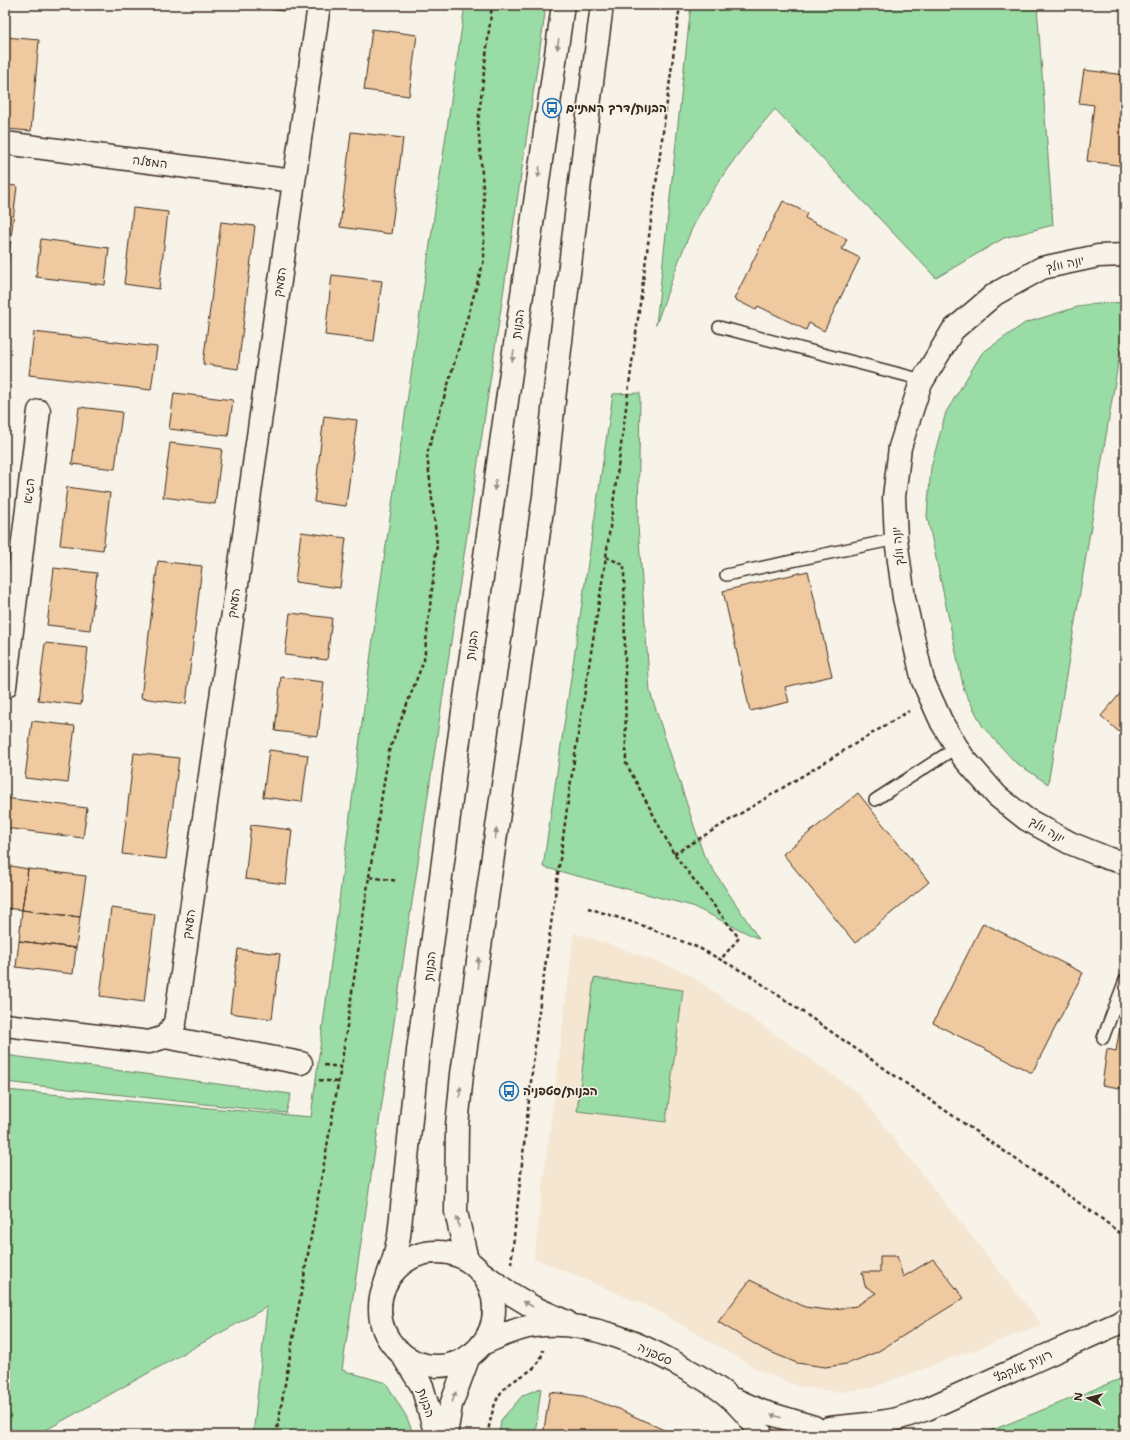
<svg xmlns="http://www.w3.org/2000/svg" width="1130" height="1440" viewBox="0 0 1130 1440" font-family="'Shantell Sans','Playpen Sans Hebrew',sans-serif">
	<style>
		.built { fill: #f5e6d2 }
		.green { fill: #9adca6; stroke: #6a8362 }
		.building { fill: #efc99f; stroke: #3b2a1e }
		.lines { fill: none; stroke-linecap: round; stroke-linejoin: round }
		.lane-casing { stroke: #3b2a1e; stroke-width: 14 }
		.street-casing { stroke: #3b2a1e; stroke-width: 25 }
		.secondary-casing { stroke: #3b2a1e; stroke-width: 25 }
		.path { stroke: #3b2a1e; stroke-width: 2.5; stroke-dasharray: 4 3; stroke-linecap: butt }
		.lane { stroke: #f7f3e8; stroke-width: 11 }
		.street { stroke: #f7f3e8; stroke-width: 22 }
		.secondary { stroke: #f7f3e8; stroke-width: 22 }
		.oneway { fill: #998e83 }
		.labels { text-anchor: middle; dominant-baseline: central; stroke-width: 3; stroke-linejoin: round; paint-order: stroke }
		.poi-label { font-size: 12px; font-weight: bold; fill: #3b2a1e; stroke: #f7f3e8; text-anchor: start }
		.street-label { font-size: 12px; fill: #3b2a1e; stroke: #f7f3e8 }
	</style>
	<rect width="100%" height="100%" fill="#f7f3e8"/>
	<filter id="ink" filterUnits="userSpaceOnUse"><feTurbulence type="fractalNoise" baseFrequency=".025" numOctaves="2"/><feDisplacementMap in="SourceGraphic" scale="8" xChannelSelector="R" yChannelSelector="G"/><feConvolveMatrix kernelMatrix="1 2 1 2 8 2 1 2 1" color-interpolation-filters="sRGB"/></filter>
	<g filter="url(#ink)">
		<!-- built -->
		<path class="built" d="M574 933 607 943 689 974 857 1092 1042 1325 871 1388 838 1392 800 1387 757 1369 656 1310 534 1258Z"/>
		<!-- green -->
		<path class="green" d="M465 5H542L545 14 342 1370 386 1383 406 1416 414 1435H253L267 1307 37 1435H5V1090L311 1117 377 607Z
			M691 5H1037L1053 225 1004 238 936 278 775 109C742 147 711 187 690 233 677 263 667 294 656 325Z
			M1125 302V322L1048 784 1015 762 983 727 964 690 927 516 931 467 946 412 982 353 1025 323 1084 305Z
			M640 393 638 526 650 692 704 856 759 939 692 906 543 867 613 394Z
			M594 978 683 990 666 1122 577 1111Z
			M5 1055 291 1094 286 1113 5 1082Z
			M1125 1377V1435H980Z
			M541 1388 535 1435H499L501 1420 523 1395Z"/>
		<!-- building -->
		<path class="building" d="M242 5H284L283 11 242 6Z
			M372 29 417 35 409 96 364 90Z
			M5 37 39 40 31 131 5 129Z
			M1084 70 1125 75V166L1087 161 1094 105 1079 103Z
			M351 132 403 138 391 234 340 227Z
			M5 185 17 186 6 280H5Z
			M783 201 807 213 805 218 847 239 842 249 860 258 824 331 809 323 806 330 758 306 756 310 734 299Z
			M133 208 168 212 159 289 124 284Z
			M221 222 255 226 238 369 203 364Z
			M41 239 109 248 105 285 36 277Z
			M332 275 382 281 374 341 325 335Z
			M34 332 157 347 151 390 29 375Z
			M174 393 233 400 228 436 169 429Z
			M79 407 122 412 115 469 72 464Z
			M324 416 357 420 346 506 314 502Z
			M170 443 222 449 215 504 163 497Z
			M67 487 110 493 103 550 60 545Z
			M301 532 346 538 340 588 295 582Z
			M158 561 202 566 186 704 141 698Z
			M54 568 97 573 90 630 47 625Z
			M808 571 832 676 785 687 789 702 750 711 723 591Z
			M290 613 332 618 327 660 285 655Z
			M45 643 88 648 81 705 38 700Z
			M281 677 324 682 318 736 275 731Z
			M1125 688V737L1101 716Z
			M32 721 75 726 68 783 25 778Z
			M269 750 308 755 302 802 263 797Z
			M134 753 179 758 166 859 122 854Z
			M858 793 929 882 855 943 783 854Z
			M5 798 87 808 83 838 5 828Z
			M251 825 292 830 286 884 245 879Z
			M5 865 28 869 22 910 5 908Z
			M28 869 86 876 80 917 22 910Z
			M111 908 155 914 144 1002 100 996Z
			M22 910 80 917 76 948 19 941Z
			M983 923 1083 973 1032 1073 933 1023Z
			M19 941 76 948 73 974 16 967Z
			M238 949 280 954 272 1019 230 1013Z
			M1125 997V1089L1102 1085 1107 1049 1116 1051Z
			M880 1256H897L903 1277 933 1259 964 1298 877 1352 847 1364 825 1367 797 1363 763 1349 718 1322 750 1280 805 1307 827 1310 856 1306 876 1293 865 1286 862 1272H880Z
			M550 1392 583 1396 616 1408 675 1435H543Z"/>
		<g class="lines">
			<!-- lane casing -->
			<g class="lane-casing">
				<path id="lane" d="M719 327 923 380
					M726 575 896 539
					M875 800 957 747
					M1103 1038 1125 980"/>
			</g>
			<!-- street casing -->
			<g class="street-casing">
				<path id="street" d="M5 143 294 181
					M1125 255 1098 256 1042 268 995 294 953 330 920 385 900 447 894 497 896 539 904 598 923 681 942 723 963 757 997 796 1026 819 1070 843 1107 858 1125 863
					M5 687 39 411
					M5 1025 149 1042 165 1037 175 1023 319 5
					M165 1037 301 1063
					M481 1272 508 1292 533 1307 567 1322
					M482 1344C499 1337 516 1328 534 1326 587 1319 640 1343 684 1368 699 1376 715 1385 728 1396 741 1407 752 1421 762 1435
					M400 1352 422 1386 436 1435
					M736 1400 761 1411 814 1427
					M829 1428 868 1424 897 1419 927 1409 1119 1323 1125 1319
					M446 1435 451 1405 469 1356"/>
			</g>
			<!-- secondary casing -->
			<g class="secondary-casing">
				<path id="secondary" d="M380 1309a57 57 0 1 1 114 0a57 57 0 1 1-114 0Z
					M467 1260 456 1212 457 1126 462 1074 544 496 555 391 590 98 602 5
					M385 1284 394 1258 399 1236 418 1051 459 740 563 5"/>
			</g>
			<!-- path -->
			<path class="path" d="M606 557 624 565 626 763 674 854 739 938 721 959
				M674 854 909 711
				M369 877 389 751 424 660 437 544 427 454 450 378 484 260V200L478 123 492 5
				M588 908 641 925 699 948 749 975 1098 1216 1125 1237
				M324 1065 341 1067
				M319 1080 338 1082
				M511 1264 538 1018 571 780 606 557 680 5
				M276 1435 341 1067 369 877 398 881
				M487 1435C491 1420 493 1399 505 1388 519 1374 540 1372 543 1350"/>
			<!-- lane -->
			<use href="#lane" class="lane"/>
			<!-- street -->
			<use href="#street" class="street"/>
			<!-- secondary -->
			<use href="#secondary" class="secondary"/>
		</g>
		<!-- one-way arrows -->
		<defs><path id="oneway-solid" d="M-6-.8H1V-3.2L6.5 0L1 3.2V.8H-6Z"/></defs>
		<g class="oneway">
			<use href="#oneway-solid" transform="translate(558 44) rotate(98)"/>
			<use href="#oneway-solid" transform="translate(539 172) rotate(98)"/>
			<use href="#oneway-solid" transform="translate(513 356) rotate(98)"/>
			<use href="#oneway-solid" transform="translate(495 485) rotate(98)"/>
			<use href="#oneway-solid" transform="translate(496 834) rotate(-82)"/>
			<use href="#oneway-solid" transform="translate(478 963) rotate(-82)"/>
			<use href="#oneway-solid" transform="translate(460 1092) rotate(-84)"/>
			<use href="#oneway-solid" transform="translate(458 1222) rotate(-101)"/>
			<use href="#oneway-solid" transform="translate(528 1304) rotate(-150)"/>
			<use href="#oneway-solid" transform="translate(454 1397) rotate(-70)"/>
			<use href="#oneway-solid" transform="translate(776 1416) rotate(-162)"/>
		</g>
	</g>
	<!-- icons -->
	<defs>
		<g id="bus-ring" transform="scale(1)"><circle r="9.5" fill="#f7f3e8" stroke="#1f6fb2" stroke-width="1.5"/><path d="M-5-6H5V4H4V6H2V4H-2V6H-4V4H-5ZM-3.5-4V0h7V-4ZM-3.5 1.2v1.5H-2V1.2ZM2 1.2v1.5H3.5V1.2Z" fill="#1f6fb2"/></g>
	</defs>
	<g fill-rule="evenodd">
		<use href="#bus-ring" x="552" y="108"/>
		<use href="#bus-ring" x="509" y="1091"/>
	</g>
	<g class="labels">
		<!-- poi labels -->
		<g class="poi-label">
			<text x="566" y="108">הבנות/דרך רמתיים</text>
			<text x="523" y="1091">הבנות/סטפניה</text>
		</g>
		<!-- street labels -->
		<g class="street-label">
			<text transform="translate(150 162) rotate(7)">המעלה</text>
			<text transform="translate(1065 264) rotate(-13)">יונה וולך</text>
			<text transform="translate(280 282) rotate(-82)">העמק</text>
			<text transform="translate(518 324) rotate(-82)">הבנות</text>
			<text transform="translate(29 491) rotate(-83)">הגיא</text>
			<text transform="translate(898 546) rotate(-96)">יונה וולך</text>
			<text transform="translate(234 603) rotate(-82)">העמק</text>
			<text transform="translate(472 645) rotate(-82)">הבנות</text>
			<text transform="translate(1047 830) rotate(30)">יונה וולך</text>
			<text transform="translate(189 924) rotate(-82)">העמק</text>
			<text transform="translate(430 966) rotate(-83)">הבנות</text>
			<text transform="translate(655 1354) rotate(25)">סטפניה</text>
			<text transform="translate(1023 1366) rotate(-24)">רונית אלקבץ</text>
			<text transform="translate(426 1403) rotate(72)">הבנות</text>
		</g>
	</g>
	<!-- margin -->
	<rect width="1130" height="1440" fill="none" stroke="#f7f3e8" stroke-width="20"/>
	<rect x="10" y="10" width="1110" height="1420" fill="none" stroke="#3b2a1e" stroke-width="1.5" filter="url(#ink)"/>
	<!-- north arrow -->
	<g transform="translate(1088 1398) rotate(277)" stroke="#f7f3e8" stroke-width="3" paint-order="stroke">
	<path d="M0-3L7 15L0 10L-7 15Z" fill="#3b2a1e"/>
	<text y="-6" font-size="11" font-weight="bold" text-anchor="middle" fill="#3b2a1e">N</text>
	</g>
</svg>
